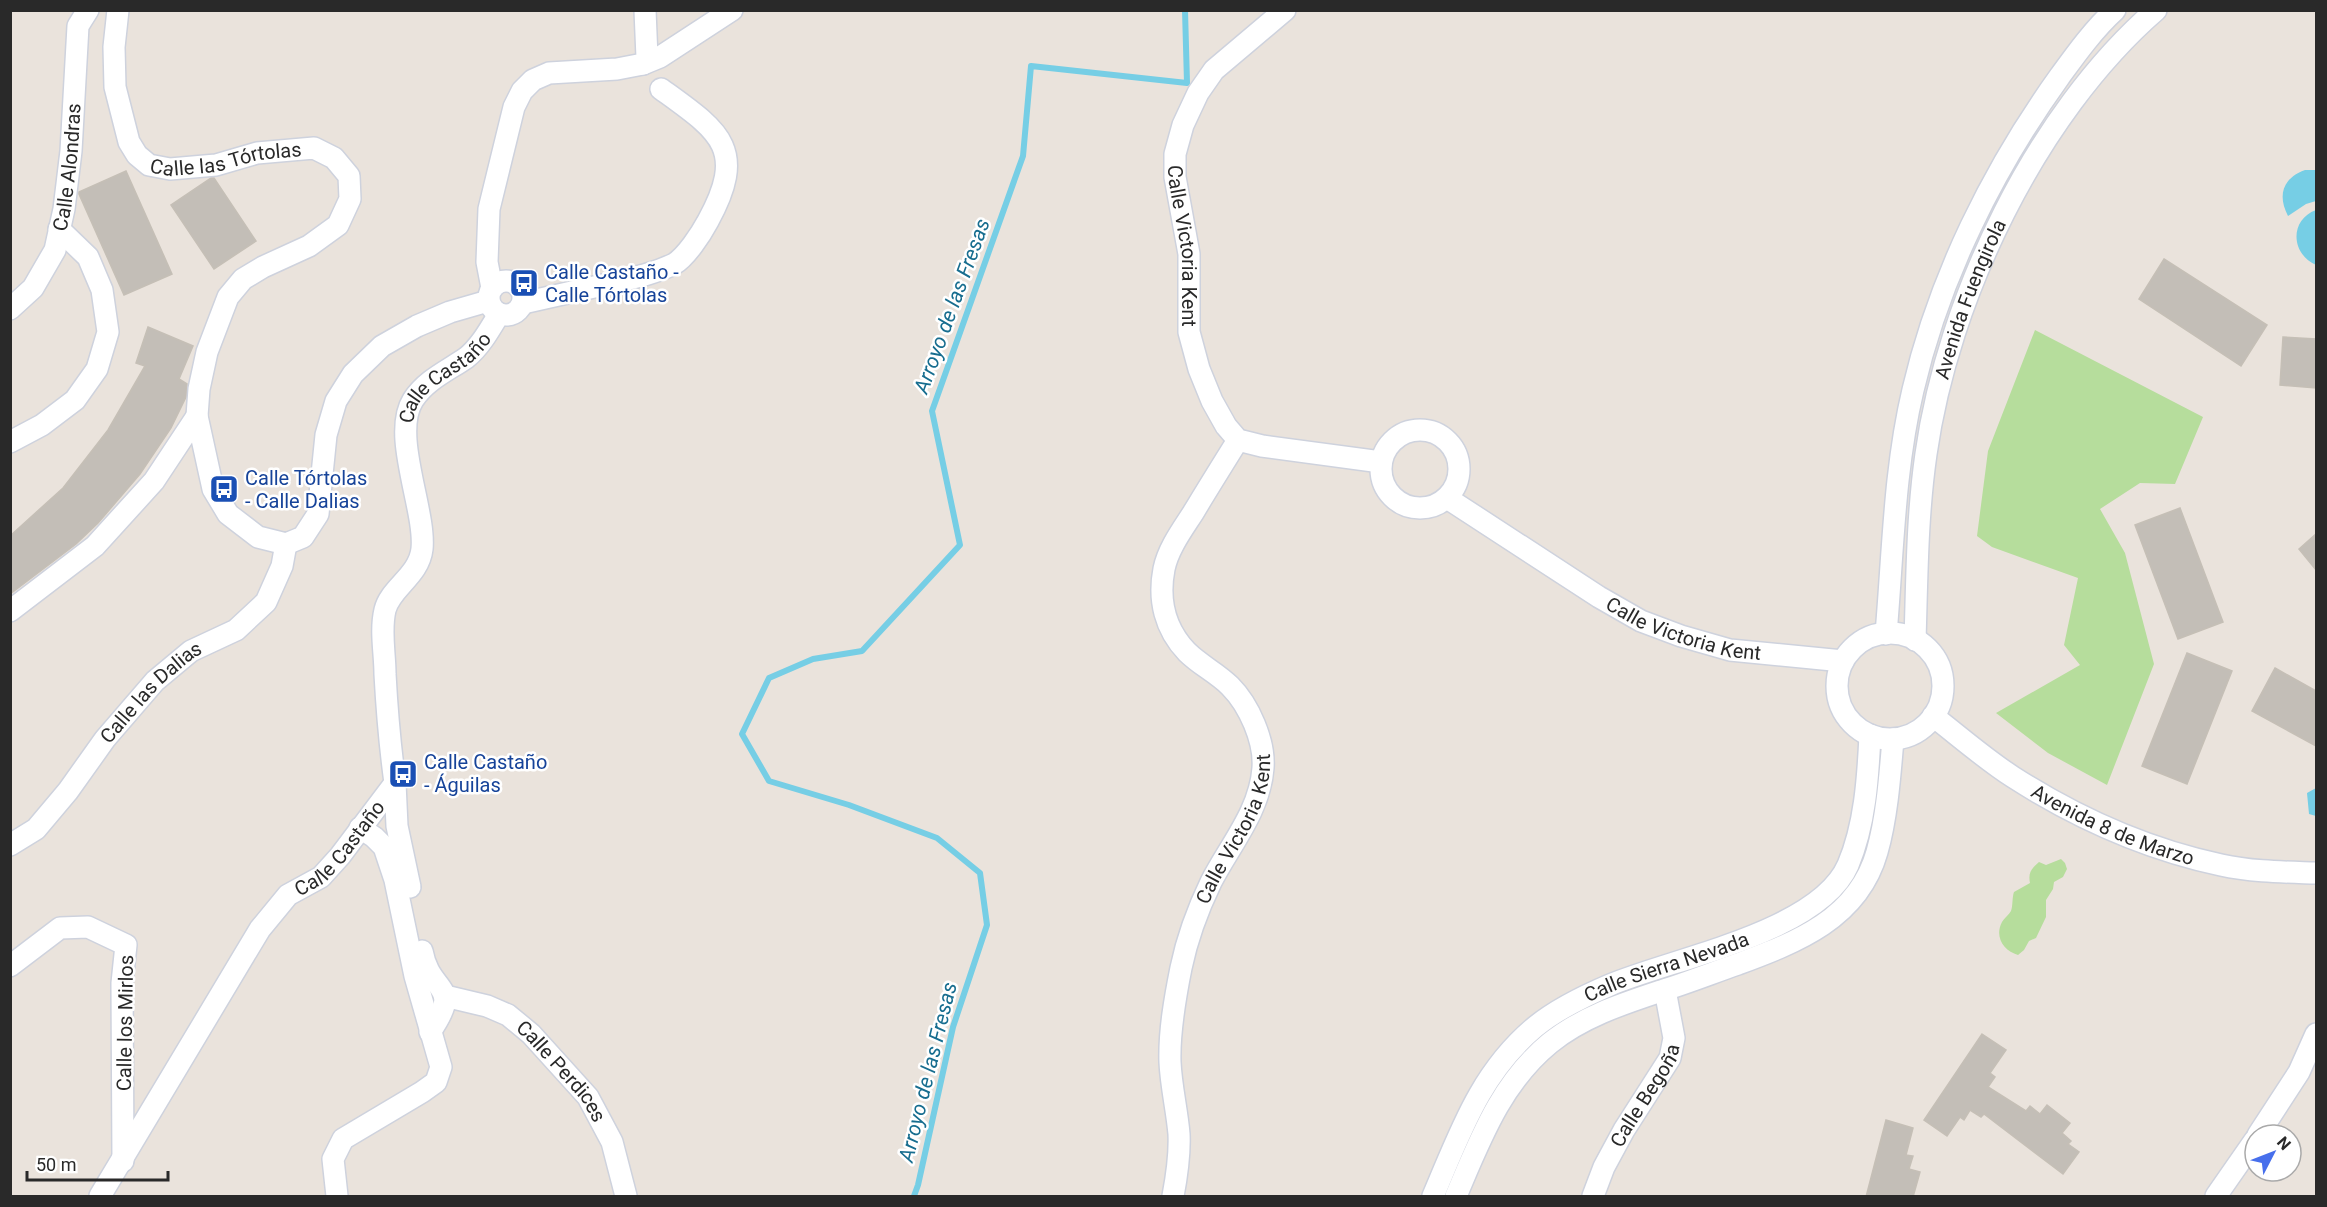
<svg xmlns="http://www.w3.org/2000/svg" width="2327" height="1207" viewBox="0 0 2327 1207" font-family="Roboto,sans-serif">
	<style>
		.green { fill: #b6dd9c }
		.water { fill: #76cee5 }
		.lines { fill: none; stroke-linecap: round; stroke-linejoin: round }
		.stream { stroke: #76cee5; stroke-width: 6 }
		.building { fill: #c3beb7; stroke: #c5bfb6; stroke-width: 1.5 }
		.street-casing { stroke: #ced2dd; stroke-width: 24 }
		.street { stroke: #fff; stroke-width: 21 }
		.labels { text-anchor: middle; dominant-baseline: central; stroke-width: 5; stroke-linejoin: round; paint-order: stroke }
		.street-label { font-size: 20px; fill: #292929; stroke: #fff }
		.transit-label { font-size: 20px; fill: #164399; stroke: #fff; text-anchor: start }
		.water-label { font-size: 21px; font-style: italic; fill: #176d8f; stroke: #fff }
	</style>
	<rect width="100%" height="100%" fill="#eae3dc"/>
	<!-- green -->
	<path class="green" d="M2035 330 2203 417 2175 484 2140 483 2100 509 2125 553 2154 664 2107 785 2048 753 1996 713 2080 665 2064 645 2078 578 1992 547 1977 536 1988 451Z
		M2061 859 2065 863 2067 869 2063 877 2054 882 2053 889 2046 900V917L2036 938 2029 941 2024 950 2018 955C2004 951 1994 937 2002 922 2004 918 2009 915 2011 911 2013 906 2012 897 2014 892L2030 883C2028 873 2031 869 2039 862L2046 865Z"/>
	<!-- water -->
	<path class="water" d="M2305 170H2316V201L2306 204 2288 216C2277 195 2283 178 2305 170Z
		M2316 210V265C2291 254 2289 220 2316 210Z
		M2316 788V816L2309 814 2307 793Z"/>
	<g class="lines">
		<!-- stream -->
		<path class="stream" d="M914 1196 918 1185 953 1027 987 925 980 873 937 838 849 805 769 781 742 734 769 678 813 659 862 651 960 545 932 411 1023 156 1031 66 1187 83 1185 10"/>
	</g>
	<!-- building -->
	<path class="building" d="M126 171 172 274 124 295 79 194V192Z
		M211 178H214L256 241 214 269 171 205Z
		M2164 259 2267 325 2241 366 2139 299Z
		M148 327 193 346 179 379 187 384 186 397 171 428 140 474 98 523 76 544 10 594V536L63 488 108 430 145 366 136 363Z
		M2283 337 2316 339V388L2280 385Z
		M2180 508 2223 622 2178 639 2135 525Z
		M2316 534V570L2299 549Z
		M2187 653 2232 671 2187 784 2142 766Z
		M2275 668 2316 691V746L2252 711Z
		M1982 1034 2006 1050 1990 1073 1995 1077 1988 1087 2026 1111 2030 1106 2040 1114 2047 1105 2070 1123 2062 1133 2071 1141 2068 1144 2079 1152 2063 1174 1984 1114 1981 1117 1970 1110 1964 1120 1960 1117 1947 1136 1924 1120Z
		M1886 1120 1913 1128 1906 1155 1913 1156 1909 1169 1920 1172 1913 1197H1866Z"/>
	<g class="lines">
		<!-- street casing -->
		<g class="street-casing">
			<g id="street">
				<path id="s1" d="M118 10 114 47 115 87 129 142 137 155 149 165 170 169 216 165 257 153 314 148 334 158 349 176 350 199 338 225 309 246 263 267 243 279 228 297 207 352 199 389 197 416 213 489 228 514 258 537 286 544 303 537 318 514 326 435 336 401 353 374 382 346 417 326 450 312 488 301"/>
				<path id="s2" d="M1285 10 1214 70 1198 93 1183 125 1175 154V177L1189 254V332L1199 369 1212 401 1226 426 1238 440 1262 446 1381 462"/>
				<path d="M643 64 660 57 732 10"/>
				<circle cx="506" cy="298" r="17"/>
				<path d="M492 288 487 262 489 209 514 107 522 91 533 80 549 73 617 69 643 64 647 58 645 10"/>
				<path d="M523 303C550 297 577 291 603 285 628 279 651 275 674 264 686 257 701 234 708 221 748 148 719 131 661 89"/>
				<path id="s3" d="M10 309 33 288 55 250 64 209 71 151 78 26 88 10"/>
				<circle cx="1420" cy="469" r="39"/>
				<path d="M10 442 42 425 75 400 97 369 108 332 102 290 88 257 59 229"/>
				<path id="s4" d="M1447 498 1599 597 1641 621 1681 636 1730 650 1843 661"/>
				<path d="M10 611 95 546 154 481 197 416"/>
				<circle cx="1890" cy="686" r="53"/>
				<path d="M1886 634C1893 553 1894 470 1913 390 1939 278 1993 169 2060 76 2076 54 2094 29 2115 10"/>
				<path id="s5" d="M1915 640C1917 578 1917 516 1926 454 1948 298 2036 114 2156 10"/>
				<path id="s6" d="M1933 716C1959 736 1985 759 2013 777 2077 818 2146 849 2221 865 2252 872 2285 872 2316 873"/>
				<path d="M395 783 397 826 410 887"/>
				<path id="s7" d="M10 845 36 829 68 791 105 739 155 681 191 651 236 630 266 602 282 566 286 544"/>
				<path d="M422 951C430 995 464 983 430 1032"/>
				<path d="M10 966 60 928 88 927 126 945 122 983 123 1161"/>
				<path id="s8" d="M445 996 487 1006 508 1015 531 1034 588 1097 612 1142 626 1196"/>
				<path d="M2258 1135 2299 1072 2316 1034"/>
				<path id="s9" d="M100 1196 260 929 288 895 321 877 340 856 395 783C390 746 387 711 385 674 385 653 380 631 385 610 390 588 419 576 422 549 426 510 391 435 413 400 426 380 447 371 466 358 480 347 490 329 499 314"/>
				<path d="M337 1196 333 1159 343 1139 422 1092 436 1082 441 1067 415 976 395 880 384 847 374 837 360 828"/>
				<path id="s10" d="M1173 1196C1177 1175 1180 1155 1179 1134 1177 1110 1171 1086 1170 1062 1169 1031 1175 998 1181 968 1187 939 1198 909 1211 882 1230 845 1260 811 1263 768 1265 741 1249 705 1230 686 1217 673 1200 665 1187 652 1165 629 1158 600 1164 569 1168 549 1182 530 1193 513 1208 488 1223 464 1238 440"/>
				<path id="s11" d="M1433 1196C1460 1133 1480 1073 1535 1027 1557 1009 1584 996 1610 985 1674 958 1819 932 1848 865 1865 825 1868 778 1870 735"/>
				<path d="M1456 1196C1480 1140 1501 1083 1550 1043 1582 1017 1622 1004 1661 991 1687 983 1712 973 1738 964 1797 942 1858 919 1877 852 1887 817 1890 775 1893 739"/>
				<path id="s12" d="M1593 1196 1604 1167 1624 1130 1670 1058 1674 1038 1665 990"/>
				<path d="M2216 1196 2255 1140"/>
			</g>
		</g>
		<!-- street -->
		<use href="#street" class="street"/>
	</g>
	<!-- icons -->
	<defs>
		<g id="bus-square" transform="scale(1.5)"><rect x="-9" y="-9" width="18" height="18" rx="4" fill="#1a4fb4" stroke="#fff"/><path d="M-5-6H5V4H4V6H2V4H-2V6H-4V4H-5ZM-3.5-4V0h7V-4ZM-3.5 1.2v1.5H-2V1.2ZM2 1.2v1.5H3.5V1.2Z" fill="#fff"/></g>
	</defs>
	<g fill-rule="evenodd">
		<use href="#bus-square" x="524" y="283"/>
		<use href="#bus-square" x="224" y="489"/>
		<use href="#bus-square" x="403" y="774"/>
	</g>
	<g class="labels">
		<!-- street labels -->
		<g class="street-label">
			<text stroke="none"><textPath href="#s1" startOffset="243">Calle las Tórtolas</textPath></text>
			<text stroke="none"><textPath href="#s3" startOffset="159">Calle Alondras</textPath></text>
			<text stroke="none"><textPath href="#s2" startOffset="279">Calle Victoria Kent</textPath></text>
			<text stroke="none"><textPath href="#s5" startOffset="348">Avenida Fuengirola</textPath></text>
			<text stroke="none"><textPath href="#s9" startOffset="948">Calle Castaño</textPath></text>
			<text stroke="none"><textPath href="#s4" startOffset="273">Calle Victoria Kent</textPath></text>
			<text stroke="none"><textPath href="#s7" startOffset="210">Calle las Dalias</textPath></text>
			<text stroke="none"><textPath href="#s6" startOffset="212">Avenida 8 de Marzo</textPath></text>
			<text stroke="none"><textPath href="#s10" startOffset="380">Calle Victoria Kent</textPath></text>
			<text stroke="none"><textPath href="#s9" startOffset="426">Calle Castaño</textPath></text>
			<text stroke="none"><textPath href="#s11" startOffset="345">Calle Sierra Nevada</textPath></text>
			<text transform="translate(125 1023) rotate(-89)">Calle los Mirlos</text>
			<text stroke="none"><textPath href="#s8" startOffset="144">Calle Perdices</textPath></text>
			<text stroke="none"><textPath href="#s12" startOffset="114">Calle Begoña</textPath></text>
		</g>
		<!-- transit labels -->
		<g class="transit-label">
			<text x="545" y="272">Calle Castaño -<tspan x="545" dy="23">Calle Tórtolas</tspan></text>
			<text x="245" y="478">Calle Tórtolas<tspan x="245" dy="23">- Calle Dalias</tspan></text>
			<text x="424" y="762">Calle Castaño<tspan x="424" dy="23">- Águilas</tspan></text>
		</g>
		<!-- water labels -->
		<g class="water-label">
			<text transform="translate(952 306) rotate(-70)">Arroyo de las Fresas</text>
			<text transform="translate(928 1072) rotate(-76)">Arroyo de las Fresas</text>
		</g>
	</g>
	<!-- border -->
	<rect width="2327" height="1207" fill="none" stroke="#292929" stroke-width="24"/>
	<!-- north arrow -->
	<g transform="translate(2273 1153) rotate(48)"><circle r="28" fill="#ffffff" stroke="#a9a9a9" stroke-width="1.5"/>
	<path d="M0-4.5L10 22L0 15L-10 22Z" fill="#476fec"/>
	<text y="-9" font-size="16" font-weight="bold" text-anchor="middle" fill="#292929">N</text>
	</g>
	<!-- scale -->
	<path d="M27 1171v9h141v-9" fill="none" stroke="#292929" stroke-width="3"/>
	<text x="36" y="1171" font-size="18" fill="#292929" stroke="#ffffff" stroke-width="4.5" paint-order="stroke">50 m</text>
</svg>
